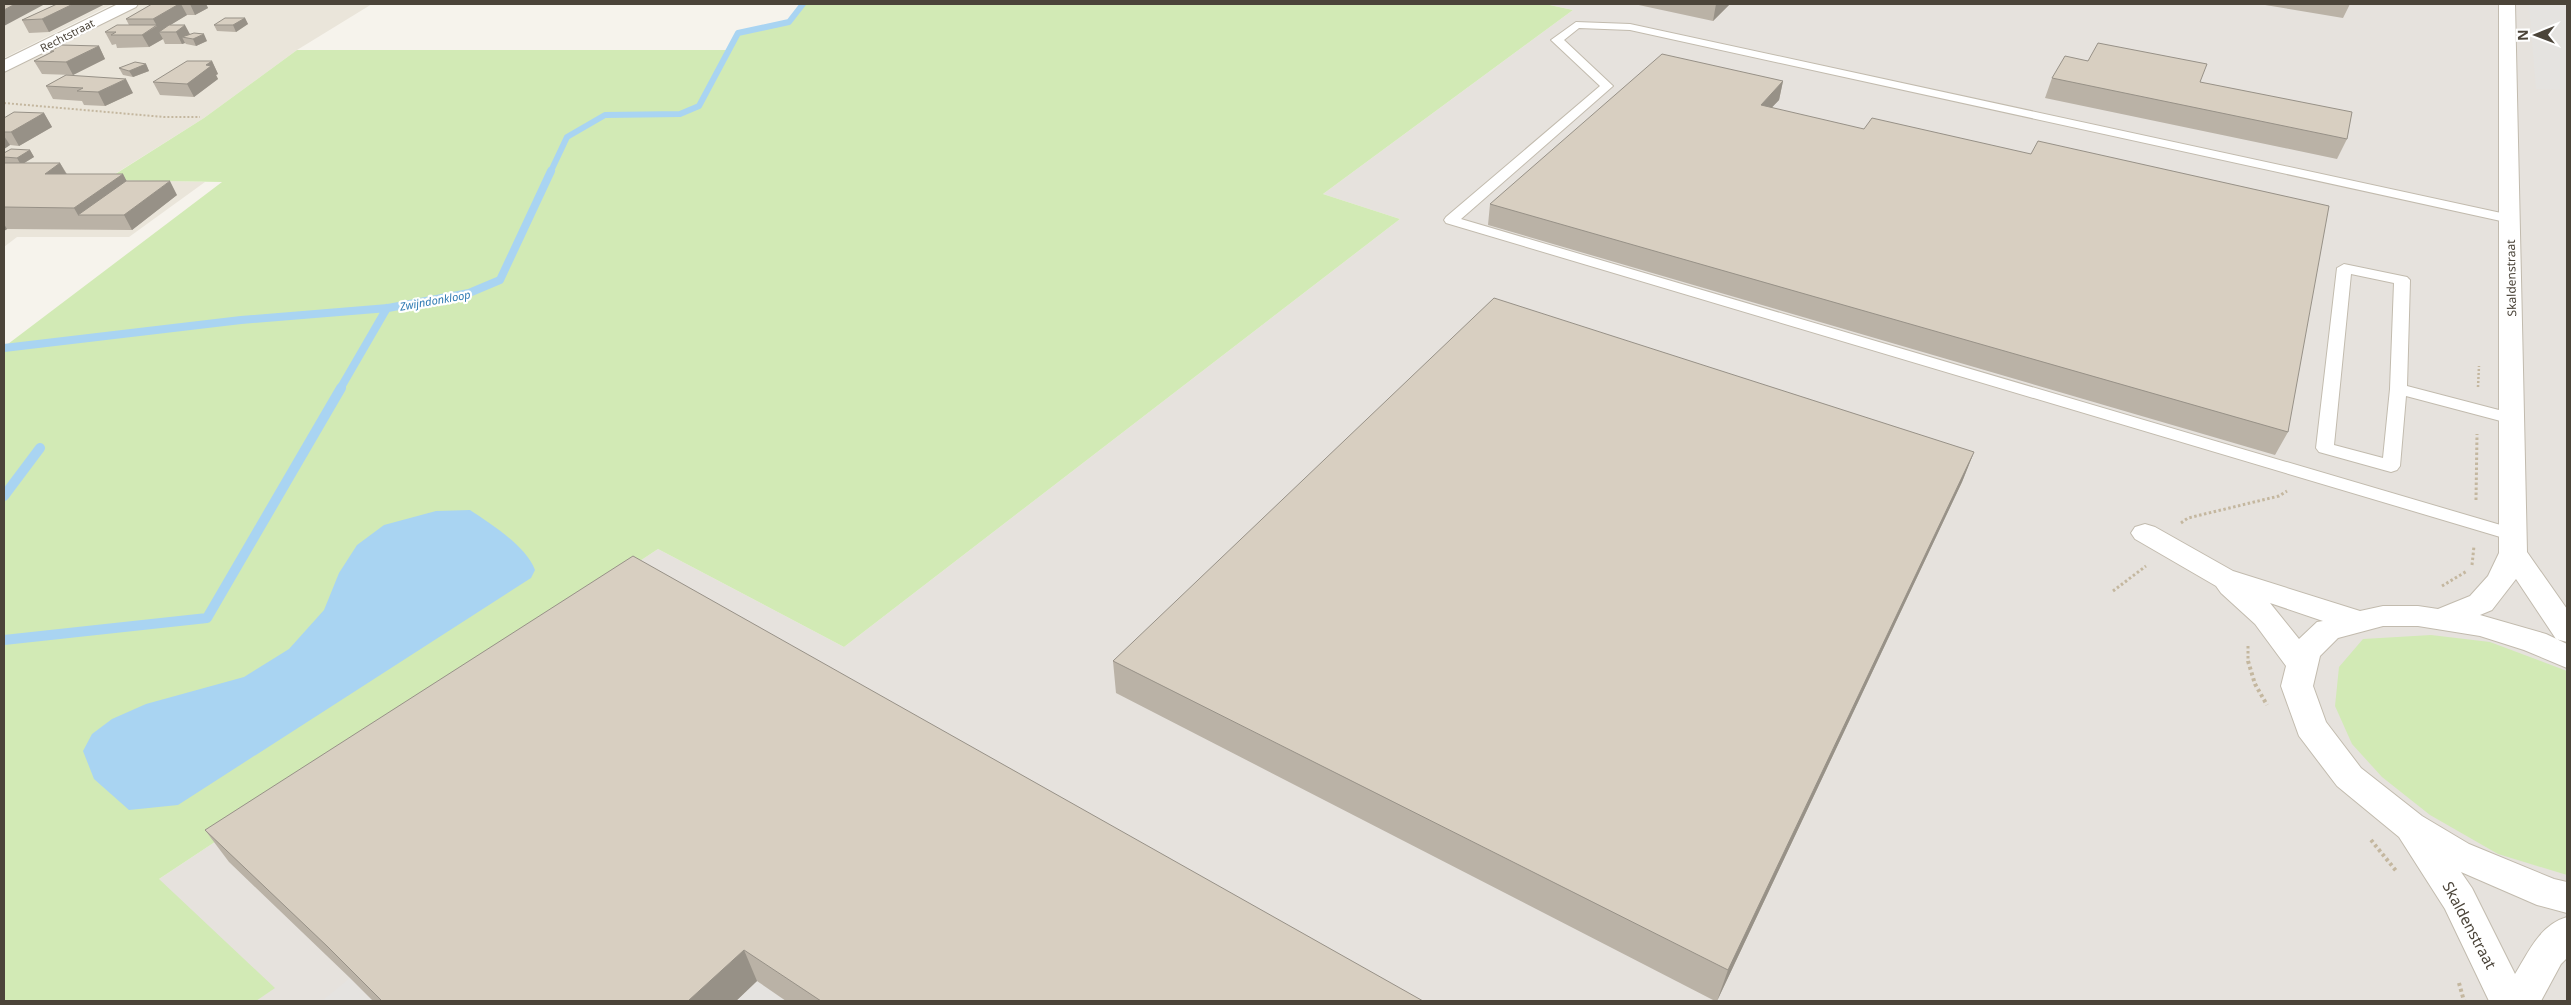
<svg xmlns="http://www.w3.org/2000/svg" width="2571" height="1005" viewBox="0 0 2571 1005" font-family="'Noto Sans',sans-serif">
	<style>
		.residential { fill: #eae5da }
		.industrial { fill: #e6e2dd }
		.green { fill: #d2eab5 }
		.parking { fill: #e5e3e0 }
		.water { fill: #a9d4f2 }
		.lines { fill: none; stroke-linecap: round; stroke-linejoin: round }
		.stream-far2 { stroke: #a9d4f2; stroke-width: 6 }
		.stream-far1 { stroke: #a9d4f2; stroke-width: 8 }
		.stream { stroke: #a9d4f2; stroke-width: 10 }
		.service-casing { stroke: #c2bbae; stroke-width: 2 }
		.minor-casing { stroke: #c2bbae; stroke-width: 2 }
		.path-far3 { stroke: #c4b79f; stroke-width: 2; stroke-dasharray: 2 2; stroke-linecap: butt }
		.path-far2 { stroke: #c4b79f; stroke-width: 2.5; stroke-dasharray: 2 2; stroke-linecap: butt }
		.path-far1 { stroke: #c4b79f; stroke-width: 3; stroke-dasharray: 2.5 2.5; stroke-linecap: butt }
		.path { stroke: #c4b79f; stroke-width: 4; stroke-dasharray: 3 3; stroke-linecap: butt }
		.service { fill: #fff; fill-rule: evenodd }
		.minor { fill: #fff; fill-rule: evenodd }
		.wall { fill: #bab2a6 }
		.shaded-wall { fill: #979187 }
		.building { fill: #d8cfc1; stroke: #979187 }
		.labels { text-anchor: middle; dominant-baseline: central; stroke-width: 4.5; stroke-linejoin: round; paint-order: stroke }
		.far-street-label { font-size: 11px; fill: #4b4439; stroke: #fff }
		.far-water-label { font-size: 11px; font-style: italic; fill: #2e7ab2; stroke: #fff }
		.street-label { font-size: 12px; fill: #4b4439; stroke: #fff }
		.near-street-label { font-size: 15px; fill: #4b4439; stroke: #fff }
	</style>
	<rect width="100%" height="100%" fill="#f6f3ec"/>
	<!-- residential -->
	<path class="residential" d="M4 4H113L4 58Z
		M140 4H372L297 50 204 118 107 179 205 182 129 237H17L4 247V73Z"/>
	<!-- industrial -->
	<path class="industrial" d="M1545 4H2567V1001H4L159 879 658 549 844 647 1400 219 1323 194 1573 10Z"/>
	<!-- green -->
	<path class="green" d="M803 4H1545L1573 10 1323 194 1400 219 844 647 658 549 159 879 275 988 256 1001H4V347L222 182 106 180 204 118 297 50H727L738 33 789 22Z
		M2431 635 2490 642 2567 671V875L2498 854 2430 815 2382 777 2352 744 2335 706 2339 667 2363 639Z"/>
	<!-- parking -->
	<path class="parking" d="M2529 4H2567V90L2536 89Z
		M350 978 373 1001H322Z
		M757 981 786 1001H736Z"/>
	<!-- water -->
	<path class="water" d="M470 510C491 524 526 546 535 570L531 578 178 805 129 810 94 779 83 751 92 734 112 719 146 704 244 677 289 649 324 610 339 573 357 545 384 525 436 511Z"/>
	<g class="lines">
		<!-- stream-far2 -->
		<path class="stream-far2" d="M550 173 567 137 605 115 680 114 699 106 738 33 789 22 803 4"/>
		<!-- stream-far1 -->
		<path class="stream-far1" d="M4 348 241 320 388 308 469 293 500 280 551 171
			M340 389 387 308"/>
		<!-- stream -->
		<path class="stream" d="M4 496 40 448
			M4 640 207 618 341 388"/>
		<!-- service casing -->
		<g class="service-casing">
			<path id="service" d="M1576 22 1630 24 2515 216 2517 219 2510 223 1630 30 1579 28 1564 40 1613 86 1461 219 2521 531 2524 535 2521 539 2514 541 2507 539 1446 223 1444 220 1446 217 1600 86 1551 40Z
				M2344 264 2407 277 2410 280 2407 386 2518 415 2521 419 2518 423 2512 424 2406 396 2400 466 2397 470 2391 472 2319 452 2316 448 2337 268ZM2351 274 2394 283 2390 389 2383 458 2334 445Z"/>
		</g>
		<!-- minor casing -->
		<g class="minor-casing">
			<path id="minor" d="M118 4H138L136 7 4 72V60Z
				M2499 4H2515L2527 552 2567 609V642L2556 639 2516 579 2492 610 2480 615 2546 634 2567 644V668L2524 650 2480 636 2418 626H2383L2338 638 2320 656 2313 686 2326 722 2361 768 2422 816 2469 844 2554 879 2567 882V913L2537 905 2461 872 2472 888 2515 974C2529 951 2540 925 2567 917V958L2561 964 2541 1001H2489L2445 909 2399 837 2337 786 2299 736 2281 686 2286 666 2255 624 2221 593 2216 586 2135 539 2131 533 2135 527 2145 524 2155 527 2233 571 2360 611 2383 606H2418L2438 609 2470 596 2488 576 2499 553ZM2270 603 2323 621 2317 622 2299 639Z"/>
		</g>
		<!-- path-far3 -->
		<path class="path-far3" d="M4 103 164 117H200"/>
		<!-- path-far2 -->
		<path class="path-far2" d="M2478 387 2479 366"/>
		<!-- path-far1 -->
		<path class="path-far1" d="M2476 500 2477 434
			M2181 523 2188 518 2279 496 2287 491
			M2472 565 2474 546
			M2442 586 2467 571
			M2113 591 2146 566
			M2248 646V662"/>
		<!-- path -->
		<path class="path" d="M2248 661 2255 684 2267 705
			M2371 840 2397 872
			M2459 983 2464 1001"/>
		<!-- service -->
		<use href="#service" class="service"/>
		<!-- minor -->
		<use href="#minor" class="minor"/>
	</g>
	<!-- wall -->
	<path class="wall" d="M57 4H105L49 32 29 33 22 20Z
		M155 4H206L208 8 195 15H187L170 25 190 34 207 41 196 46 186 44 185 43 182 44H165L163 39 149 47 117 48 116 44 112 45 105 32 129 25 126 19Z
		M1634 4H1730L1713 21Z
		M2259 4H2350L2343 18Z
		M245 18 248 24 236 32 217 31 214 25Z
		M99 46 105 59 73 75 42 74 34 61 51 52 50 51Z
		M212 61 218 74 216 75 218 79 194 97 160 95 153 82Z
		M146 64 149 71 133 77 123 75 119 68Z
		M66 75 133 93 105 106 84 105 82 101 53 99 46 86Z
		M2052 78 2200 82 2347 139 2337 159 2045 98Z
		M1783 81 1779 100 1772 107 2288 432 2275 455 1488 225 1490 204Z
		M44 113 52 127 19 146 10 145 4 149V118Z
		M30 150 34 157 24 163H60L67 174H123L126 181 177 195 132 230 7 229 4 231V153Z
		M1974 452 1962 482 1717 1001H1715L1116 693 1113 661Z
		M205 830 1423 1001H786L757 981 736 1001H373L350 978 229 862Z"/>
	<!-- shaded-wall -->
	<path class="shaded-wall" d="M15 4H45L4 26V10Z
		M73 4H105L49 32 42 19Z
		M179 4H181L187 15 159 32 163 39 149 47 142 35 157 26 153 19Z
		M190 4H206L208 8 195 15Z
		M1716 4H1730L1713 21Z
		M245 18 248 24 236 32 233 25Z
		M185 25 192 38 182 37 185 43 182 44 176 32Z
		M204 34 207 41 196 46 193 39Z
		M99 46 105 59 73 75 66 62Z
		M212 61 218 74 216 75 218 79 194 97 187 84 206 65Z
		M146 64 149 71 133 77 129 71Z
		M126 79 133 93 105 106 98 92Z
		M1783 81 1779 100 1756 124 1761 105Z
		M44 113 52 127 19 146 11 132Z
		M4 136 10 145 4 149Z
		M30 150 34 157 21 165 17 158Z
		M60 163 72 184 45 174Z
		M123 174 134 195 78 215 74 208Z
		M170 181 177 195 132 230 124 215Z
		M4 224 7 229 4 231Z
		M1974 452 1962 482 1717 1001 1728 970Z
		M744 950 757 981 736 1001H688Z"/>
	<!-- building -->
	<path class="building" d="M4 4H15L4 10Z
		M57 4H73L42 19 22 20Z
		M152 4H179L153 19H126Z
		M225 18H245L233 25H214Z
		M117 25H157L142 35H111L116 32H105Z
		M169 25H185L176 32H159Z
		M194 33 204 34 193 39 182 37Z
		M2098 43 2207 64 2200 82 2352 112 2347 139 2052 78 2065 56 2088 61Z
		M62 45 99 46 66 62 34 61 54 51H50Z
		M1662 54 1783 81 1761 105 1864 129 1872 118 2031 154 2038 141 2329 206 2288 432 1490 204Z
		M187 61H212L206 65 211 66 187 84 153 82Z
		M135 62 146 64 129 71 119 68Z
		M66 75 126 79 98 92 77 91 83 88 46 86Z
		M14 112 44 113 11 132H4V118Z
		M11 149 30 150 17 158 4 157V153Z
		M4 163H60L45 174H123L74 208 4 207Z
		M126 181H170L124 215H78Z
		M1494 298 1974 452 1728 970 1113 661Z
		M633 556 1423 1001H821L744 950 688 1001H382L328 947 205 830Z"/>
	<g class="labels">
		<!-- far-street labels -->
		<g class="far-street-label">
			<text transform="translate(67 35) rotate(-27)">Rechtstraat</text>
		</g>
		<!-- far-water labels -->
		<g class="far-water-label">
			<text transform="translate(435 300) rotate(-10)">Zwijndonkloop</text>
		</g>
		<!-- street labels -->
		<g class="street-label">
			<text transform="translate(2511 278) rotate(-91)">Skaldenstraat</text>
		</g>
		<!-- near-street labels -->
		<g class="near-street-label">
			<text transform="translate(2470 925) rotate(62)">Skaldenstraat</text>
		</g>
	</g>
	<!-- border -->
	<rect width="2571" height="1005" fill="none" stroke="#4b4439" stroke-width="10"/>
	<!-- north arrow -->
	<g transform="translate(2536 35) rotate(269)" stroke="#ffffff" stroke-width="4" paint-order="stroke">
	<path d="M0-4L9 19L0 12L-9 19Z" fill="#4b4439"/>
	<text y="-8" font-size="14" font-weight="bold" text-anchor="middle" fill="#4b4439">N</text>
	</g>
</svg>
